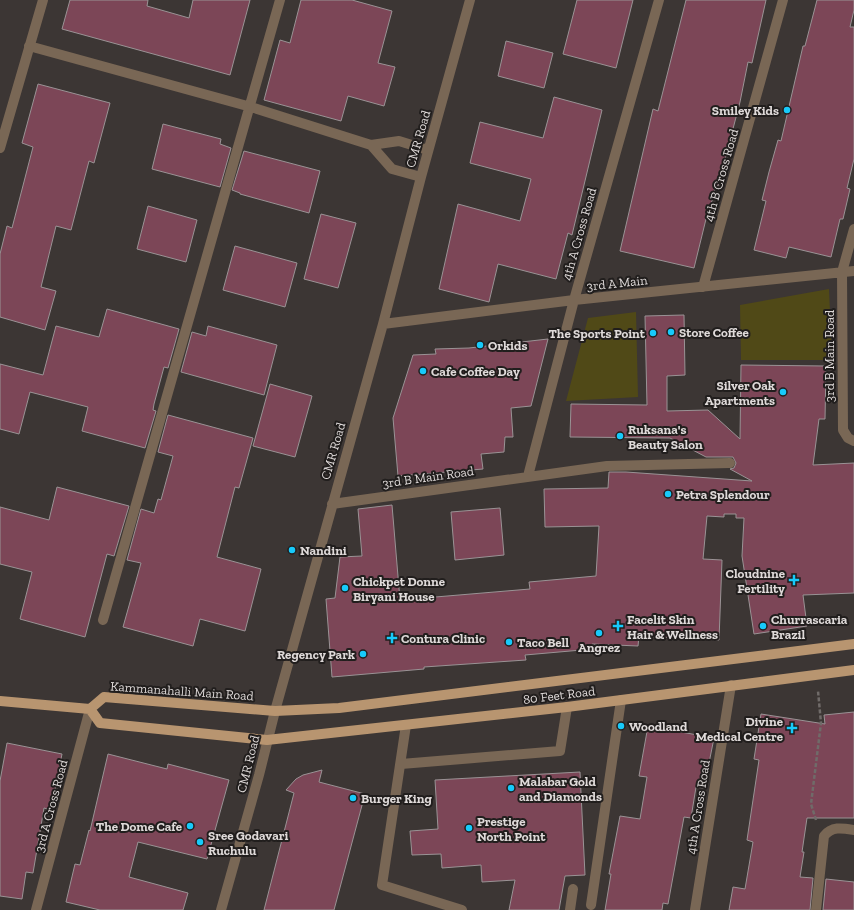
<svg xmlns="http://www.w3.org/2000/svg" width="854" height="910" viewBox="0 0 854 910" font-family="'Zilla Slab',serif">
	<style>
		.green { fill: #504917 }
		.building { fill: #7c4657; stroke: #9a9395 }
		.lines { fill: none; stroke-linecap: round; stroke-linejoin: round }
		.path { stroke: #706b69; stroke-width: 2.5; stroke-dasharray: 4 2; stroke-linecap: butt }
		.minor { stroke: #796755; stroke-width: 10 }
		.major { stroke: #b89570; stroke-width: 10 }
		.poi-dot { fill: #17cafb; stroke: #211e1d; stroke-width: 1.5 }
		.labels { text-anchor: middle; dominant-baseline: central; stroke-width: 4; stroke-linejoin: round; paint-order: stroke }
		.poi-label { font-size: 13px; font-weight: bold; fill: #dfdad9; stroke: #211e1d; text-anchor: start }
		.street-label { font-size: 13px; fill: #dfdad9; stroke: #211e1d }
	</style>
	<rect width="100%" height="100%" fill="#3c3634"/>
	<!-- green -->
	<path class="green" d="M829 289 832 360H741L740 305Z
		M636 312 638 397 566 401 588 318Z"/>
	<!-- building -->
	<path class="building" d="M70 0H148L147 6 189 18 193 0H250L230 75 62 29Z
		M301 0H352L392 11 378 63 395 67 384 106 348 96 341 121 264 100 280 40 290 43Z
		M577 0H633L616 68 563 54Z
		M686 0H766L752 63 748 62 740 102 718 186 716 185 708 216 707 215 694 268 620 251 653 109 658 111Z
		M817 0H854V10L850 27H854V159L847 188 850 189 843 219H840L831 257 789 247 786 258 754 250 766 201 762 200 769 172 778 140 781 141 803 46H805Z
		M506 41 553 53 544 88 498 76Z
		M38 84 110 103 94 163 89 161 71 230 56 226 41 287 56 291 45 330 0 317V254L7 226 12 228 33 147 22 143Z
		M554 97 602 110 572 235 568 233 556 279 498 264 489 302 439 289 458 204 520 221 531 179 470 163 480 122 543 138Z
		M163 124 221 139 220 144 231 148 220 187 152 169Z
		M244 151 320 171 309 213 240 194V193L232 190Z
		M148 206 197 220 186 262 137 249Z
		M321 214 356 223 338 288 304 279Z
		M235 246 297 263 285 307 223 290Z
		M107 309 179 329 168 368 164 367 154 404 153 410 156 411 145 448 82 431 88 407 30 392 19 434 0 429V364L43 375 56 326 99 337Z
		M684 315 685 375 667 376V411L708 410 740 439 741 365 826 366 825 419H819L813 465 854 463V593L803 595 807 626 754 634 742 556 744 518H736V514H724V517L707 516 703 559 722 560 719 640 639 636 638 646 592 644 593 649 525 655 526 660 424 667V669L332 677 326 599 335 598 340 557 362 556 358 509 392 505 400 600 530 589 529 582 596 576 599 526 545 527 544 489 608 488 609 472H626L752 481 730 469 734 468 736 463 733 457H706L670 438 570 437 571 404 647 405 645 316Z
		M208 326 277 345 264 395 181 372 192 332 206 336Z
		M548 339 531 406 511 408 513 437H505L504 452 481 454 483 469 398 476 393 418 413 355 436 354 435 349 469 348Z
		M270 384 312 396 295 457 253 446Z
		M168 415 253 438 239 488 235 487 217 557 261 569 245 631 200 619 193 646 123 627 141 563 127 560 141 509 154 513 158 499 161 500 173 456 158 452Z
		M57 487 129 506 114 556 107 554 85 637 20 619 32 572 0 564V507L49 520Z
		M500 508 504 555 455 560 451 512Z
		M854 712V818H807L802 852H804L800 877 813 878 810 910H729L733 887 745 889 753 842 747 840 759 760 754 759 761 714 825 724 824 715Z
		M648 726 714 738 704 788 696 787 691 818 684 817 668 904 663 903 662 910H605L611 874H609L620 816 640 819 647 777 639 776Z
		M7 743 62 754 51 810 44 808 33 873 26 872 22 899 0 896V781Z
		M108 754 167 769 168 764 229 780 207 859 138 842 129 877 188 893 183 910H100L66 902 75 864 80 865 89 830 90 831Z
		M322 770 319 782 365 794 334 910H264L294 793 286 790 296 779 303 775Z
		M580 772 585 875 565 876 559 910H509L515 880 482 882 481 865 442 868 441 854 412 855 410 831 438 829 435 780Z
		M826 879 854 882V910H823Z"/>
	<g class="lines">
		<!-- path -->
		<path class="path" d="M816 820 811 804 821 723 818 691"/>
		<!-- minor -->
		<path class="minor" d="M29 46 251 107 371 145
			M0 148 43 0
			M421 177 392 169 371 145 399 141 428 150
			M854 229 842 272 843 430 848 438 854 441
			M703 287 783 0
			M383 324 574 300 854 271
			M528 476 574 300 659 0
			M332 504 607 466 730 463
			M103 620 280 0
			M406 725 382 885 462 910
			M401 764 560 751 567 707
			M591 905 621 700
			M36 910 90 709
			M221 910 259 775 275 711 383 324 421 177 470 0
			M570 910 573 889
			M695 910 731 685
			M816 910 824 836C832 826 842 828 854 830"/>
		<!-- major -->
		<path class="major" d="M0 701 90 709 104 697 275 711 339 708 854 644
			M90 709 100 723 267 740 567 707 854 670"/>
	</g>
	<!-- markers -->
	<g class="poi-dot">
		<circle cx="787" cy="110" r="4"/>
		<circle cx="671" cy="332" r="4"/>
		<circle cx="653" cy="333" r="4"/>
		<circle cx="480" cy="345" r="4"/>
		<circle cx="423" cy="371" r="4"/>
		<circle cx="783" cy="392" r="4"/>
		<circle cx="620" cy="436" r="4"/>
		<circle cx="668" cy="494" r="4"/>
		<circle cx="292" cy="550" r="4"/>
		<path d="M792 574h4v4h4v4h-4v4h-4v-4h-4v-4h4z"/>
		<circle cx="345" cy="588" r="4"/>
		<path d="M616 620h4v4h4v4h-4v4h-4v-4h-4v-4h4z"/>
		<circle cx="763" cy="626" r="4"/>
		<circle cx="599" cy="633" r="4"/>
		<path d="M390 632h4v4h4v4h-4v4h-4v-4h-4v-4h4z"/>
		<circle cx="509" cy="642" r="4"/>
		<circle cx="363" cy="654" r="4"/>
		<circle cx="621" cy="726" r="4"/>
		<path d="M790 722h4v4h4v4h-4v4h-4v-4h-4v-4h4z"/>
		<circle cx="511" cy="788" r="4"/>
		<circle cx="353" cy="798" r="4"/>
		<circle cx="190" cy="826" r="4"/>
		<circle cx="469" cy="828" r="4"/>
		<circle cx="200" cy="842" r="4"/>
	</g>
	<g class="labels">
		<!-- poi labels -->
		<g class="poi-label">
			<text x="779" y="110" text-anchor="end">Smiley Kids</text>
			<text x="679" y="332">Store Coffee</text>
			<text x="645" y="333" text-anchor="end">The Sports Point</text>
			<text x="488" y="345">Orkids</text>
			<text x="431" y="371">Cafe Coffee Day</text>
			<text x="775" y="385" text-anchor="end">Silver Oak<tspan x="775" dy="15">Apartments</tspan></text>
			<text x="628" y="429">Ruksana's<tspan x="628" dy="15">Beauty Salon</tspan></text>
			<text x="676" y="494">Petra Splendour</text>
			<text x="300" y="550">Nandini</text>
			<text x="785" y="573" text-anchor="end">Cloudnine<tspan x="785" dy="15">Fertility</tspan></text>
			<text x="353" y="581">Chickpet Donne<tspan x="353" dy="15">Biryani House</tspan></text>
			<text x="627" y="619">Facelit Skin<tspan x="627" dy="15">Hair &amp; Wellness</tspan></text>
			<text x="771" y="619">Churrascaria<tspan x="771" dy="15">Brazil</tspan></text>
			<text x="401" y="638">Contura Clinic</text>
			<text x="517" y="642">Taco Bell</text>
			<text x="599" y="647" text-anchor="middle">Angrez</text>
			<text x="355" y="654" text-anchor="end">Regency Park</text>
			<text x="783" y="721" text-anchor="end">Divine<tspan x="783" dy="15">Medical Centre</tspan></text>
			<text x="629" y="726">Woodland</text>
			<text x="519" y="781">Malabar Gold<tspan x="519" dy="15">and Diamonds</tspan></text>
			<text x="361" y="798">Burger King</text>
			<text x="477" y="821">Prestige<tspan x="477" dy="15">North Point</tspan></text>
			<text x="182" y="826" text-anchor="end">The Dome Cafe</text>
			<text x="208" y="835">Sree Godavari<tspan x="208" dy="15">Ruchulu</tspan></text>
		</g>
		<!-- street labels -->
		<g class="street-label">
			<text transform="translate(418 139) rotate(-74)">CMR Road</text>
			<text transform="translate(721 175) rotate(-74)">4th B Cross Road</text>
			<text transform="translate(579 234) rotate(-74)">4th A Cross Road</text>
			<text transform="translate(617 283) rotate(-6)">3rd A Main</text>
			<text transform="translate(829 356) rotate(-90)">3rd B Main Road</text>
			<text transform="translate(333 451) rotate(-74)">CMR Road</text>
			<text transform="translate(428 477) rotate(-8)">3rd B Main Road</text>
			<text transform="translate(182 691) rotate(4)">Kammanahalli Main Road</text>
			<text transform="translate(559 695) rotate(-7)">80 Feet Road</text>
			<text transform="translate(248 764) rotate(-76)">CMR Road</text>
			<text transform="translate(51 806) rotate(-75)">3rd A Cross Road</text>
			<text transform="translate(698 807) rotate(-81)">4th A Cross Road</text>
		</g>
	</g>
</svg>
